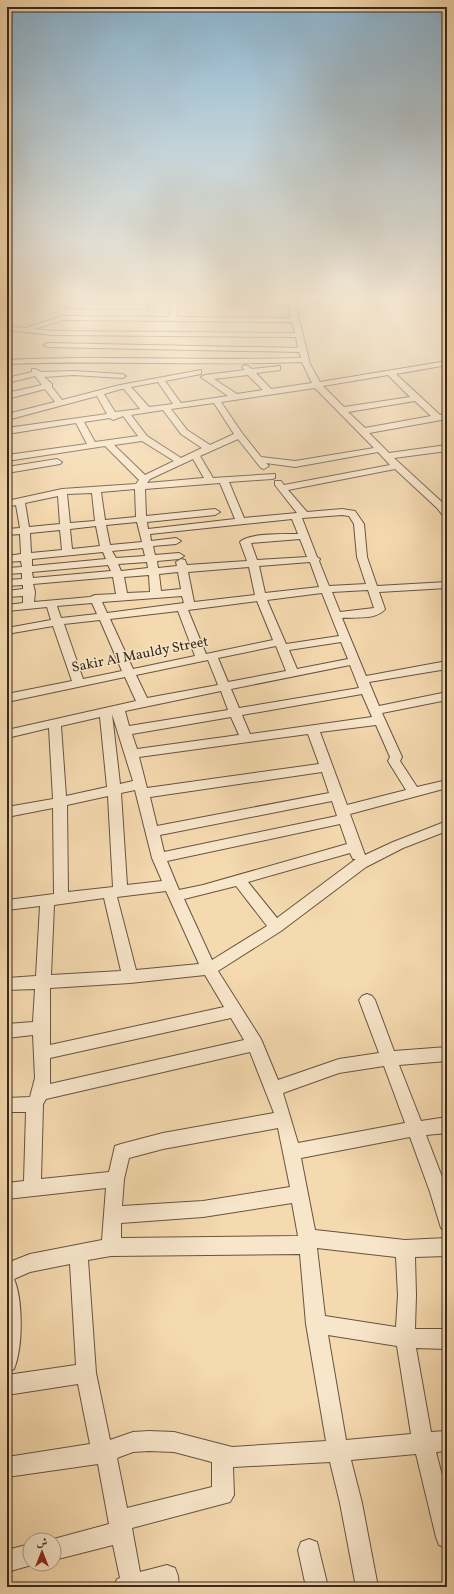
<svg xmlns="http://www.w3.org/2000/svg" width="454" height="1594" viewBox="0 0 454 1594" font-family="Vollkorn,Amiri,serif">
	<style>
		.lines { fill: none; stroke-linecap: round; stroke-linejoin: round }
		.minor-casing { stroke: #665442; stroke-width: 2 }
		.minor { fill: #f8e6cb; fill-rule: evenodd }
		.labels { text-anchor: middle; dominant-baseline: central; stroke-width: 3; stroke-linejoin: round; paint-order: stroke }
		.street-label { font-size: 14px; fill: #37281d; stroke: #f8e6cb }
	</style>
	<rect width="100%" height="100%" fill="#f5d9af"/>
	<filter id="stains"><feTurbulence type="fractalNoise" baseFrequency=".005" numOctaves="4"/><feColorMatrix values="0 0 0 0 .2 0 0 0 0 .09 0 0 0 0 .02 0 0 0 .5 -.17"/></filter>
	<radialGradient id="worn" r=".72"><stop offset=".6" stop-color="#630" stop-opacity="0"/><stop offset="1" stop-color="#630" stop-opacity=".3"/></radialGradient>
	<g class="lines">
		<!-- minor casing -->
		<g class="minor-casing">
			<path id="minor" d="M172 301H180L176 317 291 318 287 301H323L296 307 310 364 320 382 447 361V365L396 374 440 415 447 413V419L369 433 389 453 447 445V451L394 458 444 504 447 508V518L444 517 437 508 395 469 288 490 307 512 342 509 355 511 364 524 367 557 377 586 447 582V588L379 592 385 609C377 620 355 617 342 618L366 676 447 661V669L369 682 379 706 447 692V700L382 713 402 757 400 761 417 787 447 780V788L350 814 365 855 393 842 447 821V831L403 848 366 867 281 931 218 971 261 1039 278 1080 339 1059 379 1053 359 1000 362 996 367 994 372 996 375 1000 394 1051 447 1047V1061L399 1065 421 1121 447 1117V1133L426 1135 447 1190V1231L441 1228 430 1192 410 1137 301 1158 315 1230 405 1240 447 1238V1256L415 1257 416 1295 415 1329H447V1349L416 1348 431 1432 447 1431V1451L436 1452 447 1495V1548L439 1545 436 1537 416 1454 351 1460 362 1503 378 1587H356L340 1503 330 1462 233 1467 234 1495 230 1502 132 1528 140 1572 167 1565 175 1568 178 1576 179 1587H114L117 1579 120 1578 113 1545 54 1560V1540H50L109 1524 98 1464 7 1477V1457L90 1444 78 1384 7 1395V1375L76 1365 70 1264 30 1272 14 1279C23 1300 23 1347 14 1369L7 1372V1263L30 1254 102 1240 106 1188 7 1199V1183L24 1181 26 1112H7V1098L30 1097 35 1078 33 1035 7 1038V1024L33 1022 35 989 7 990V978L36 976 40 906 7 910V900L54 894 53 808 7 817V807L53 799 49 728 7 738V730L136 701 125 677 7 702V694L72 681 53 626 7 634V628L51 620 47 607 7 611V605L23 603V596L7 597V591L23 589V585L7 586V580L22 579V573L7 574V568L22 567 21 561 7 562V556L21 554 20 534 7 535V529L20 528 16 505 7 507V501L62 489 136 484 139 480 105 446 7 461V455L87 444 76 423 7 434V428L107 414 97 396 7 420V414L55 402 45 389 7 399V393L42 385 35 376 7 383V378L32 372V369H35L41 372 73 371 122 374 126 376 122 378 73 375 44 377 52 384V387L62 400 120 385 201 370V374L165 381 181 403 228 396 201 377 205 375 245 370 242 367 246 365 252 369 280 366V370L256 373 271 389 312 383 302 362C203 366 105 360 7 364V360C105 355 203 361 301 358L299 352 48 347 44 345 48 343 298 348 296 337 53 335 7 330V326L25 328 63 316 169 317ZM63 320 292 322 295 333 53 331 35 329ZM248 375 263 390 237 394 214 379ZM388 375 410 397 344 407 323 386ZM158 382 173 404 149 407 131 387ZM315 388 374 448 295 461 261 457 242 433 221 402ZM121 389H124L140 409 115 412 104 394ZM415 401 431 416 365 428 348 412ZM214 403 234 434 210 445 187 430 171 409ZM163 410 181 434 202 448 181 458 147 436 131 415ZM123 416 138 436 95 442 84 422 110 418 113 420ZM238 439 261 468 264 469 269 466 266 463 295 467 378 452 390 465 284 485 281 481H275V485L297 513 244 518 229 482 272 479 275 478V474L213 478 200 456ZM142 441 174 461 145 475 114 445ZM193 459 204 478 147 483 150 479ZM220 483 235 519 148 529 147 522 215 515 220 512 215 509 146 516 145 489ZM135 489 136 517 105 520 101 492ZM92 493 95 521 70 523 67 494ZM58 496 60 524 29 527 25 503ZM342 515 349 516 354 524 357 557 366 584 329 586 319 561 320 559 317 557 302 518ZM292 519 298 534C285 534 248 533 240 542L247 561 187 565 185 560 181 559 176 562 177 566 158 568 157 561 179 559 184 556 179 553 155 555 153 546 176 544 181 541 176 538 151 541 150 534ZM137 522 142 542 110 545 106 525ZM96 526 100 546 72 549 70 529ZM60 530 62 550 31 553 30 533ZM300 539 307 557 257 560 251 543ZM143 548 145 556 116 558 112 551ZM103 552 106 559 32 566V559ZM147 562 148 568 121 571 118 564ZM310 562 319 587 265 593 259 566ZM108 565 111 571 33 578 32 572ZM249 567 255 595 194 602 188 572ZM178 572 181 589 161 591 159 574ZM149 575 150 592 127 593 124 577ZM113 577 116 594 95 595 90 597 34 602 35 592 33 584ZM368 590 374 608 340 612 332 592ZM322 593 339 636 286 644 267 600ZM182 596 184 603 107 613 102 602ZM257 601 273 640 206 654 188 610ZM92 603 97 614 61 618 57 606ZM178 611 195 656 133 669 110 619ZM100 620 122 671 83 679 64 624ZM341 642 348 659 297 669 289 650ZM276 646 286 671 228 682 218 658ZM208 660 218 685 147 698 136 675ZM350 665 359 688 239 708 231 689ZM221 691 228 710 129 726 125 711ZM362 694 372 717 250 734 242 715ZM112 714 133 781 120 784ZM100 717 107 787 66 796 61 726ZM231 717 239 735 137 749 132 734ZM376 725 390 757 388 761 406 790 347 805 320 732ZM308 734 319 764 147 788 139 757ZM322 772 329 793 157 826 150 797ZM135 790 152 858 162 881 127 885 121 793ZM108 796 113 887 68 892 67 805ZM332 801 337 816 164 852 160 835ZM340 824 347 844 203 885 179 890 167 861ZM350 853 353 859H356L277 918 248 882ZM236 886 267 926 212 960 184 899ZM166 891 199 964 136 970 117 897ZM104 898 121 971 51 975 54 905ZM205 975 224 1007 50 1045V988L130 983ZM231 1018 244 1040 50 1084V1058ZM250 1052 274 1113 163 1133 121 1144 115 1146 109 1172 41 1179 43 1104 46 1099ZM384 1066 405 1123 298 1143 283 1093 339 1073ZM278 1128 290 1187 203 1201 122 1206 124 1179 129 1158 163 1149ZM292 1203 298 1236 121 1238V1223L203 1217ZM317 1248 396 1257 398 1295 396 1327 325 1316ZM300 1254 306 1324 326 1441 232 1447 174 1432 149 1431 133 1432 110 1440 96 1373 88 1260 111 1256ZM328 1335 397 1346 411 1434 346 1440ZM149 1451 174 1452 212 1462V1487L127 1508 117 1458 133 1452Z
				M66 304 145 305 149 307 145 309 69 308 65 306Z
				M57 459 62 462 60 464 7 473V467Z
				M309 1539 317 1542 328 1587H306L298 1550 301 1542Z
				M30 1544V1564H35L7 1572V1550Z"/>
		</g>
		<!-- minor -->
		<use href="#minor" class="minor"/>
	</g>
	<!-- sky -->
	<linearGradient id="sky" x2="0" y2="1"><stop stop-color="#8bb6d3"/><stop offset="0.57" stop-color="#faeedb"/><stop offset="1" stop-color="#faeedb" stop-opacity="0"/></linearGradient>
	<rect width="454" height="524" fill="url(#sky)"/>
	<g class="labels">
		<!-- street labels -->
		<g class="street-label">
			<text transform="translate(140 655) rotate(-11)">Sakir Al Mauldy Street</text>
		</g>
	</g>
	<!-- margin -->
	<rect width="454" height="1594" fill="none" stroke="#f5d9af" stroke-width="24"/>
	<rect x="8" y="8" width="438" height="1578" fill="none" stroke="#37281d" stroke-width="2"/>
	<rect x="12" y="12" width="430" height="1570" fill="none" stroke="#37281d"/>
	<!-- north arrow -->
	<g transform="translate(42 1552)"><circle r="19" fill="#f8e6cb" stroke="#ab9a85"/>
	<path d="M0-3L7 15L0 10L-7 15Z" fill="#8f2418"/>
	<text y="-6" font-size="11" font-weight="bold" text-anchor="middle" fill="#37281d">ش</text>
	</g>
	<rect width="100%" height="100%" filter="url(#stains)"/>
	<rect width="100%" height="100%" fill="url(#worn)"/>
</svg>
